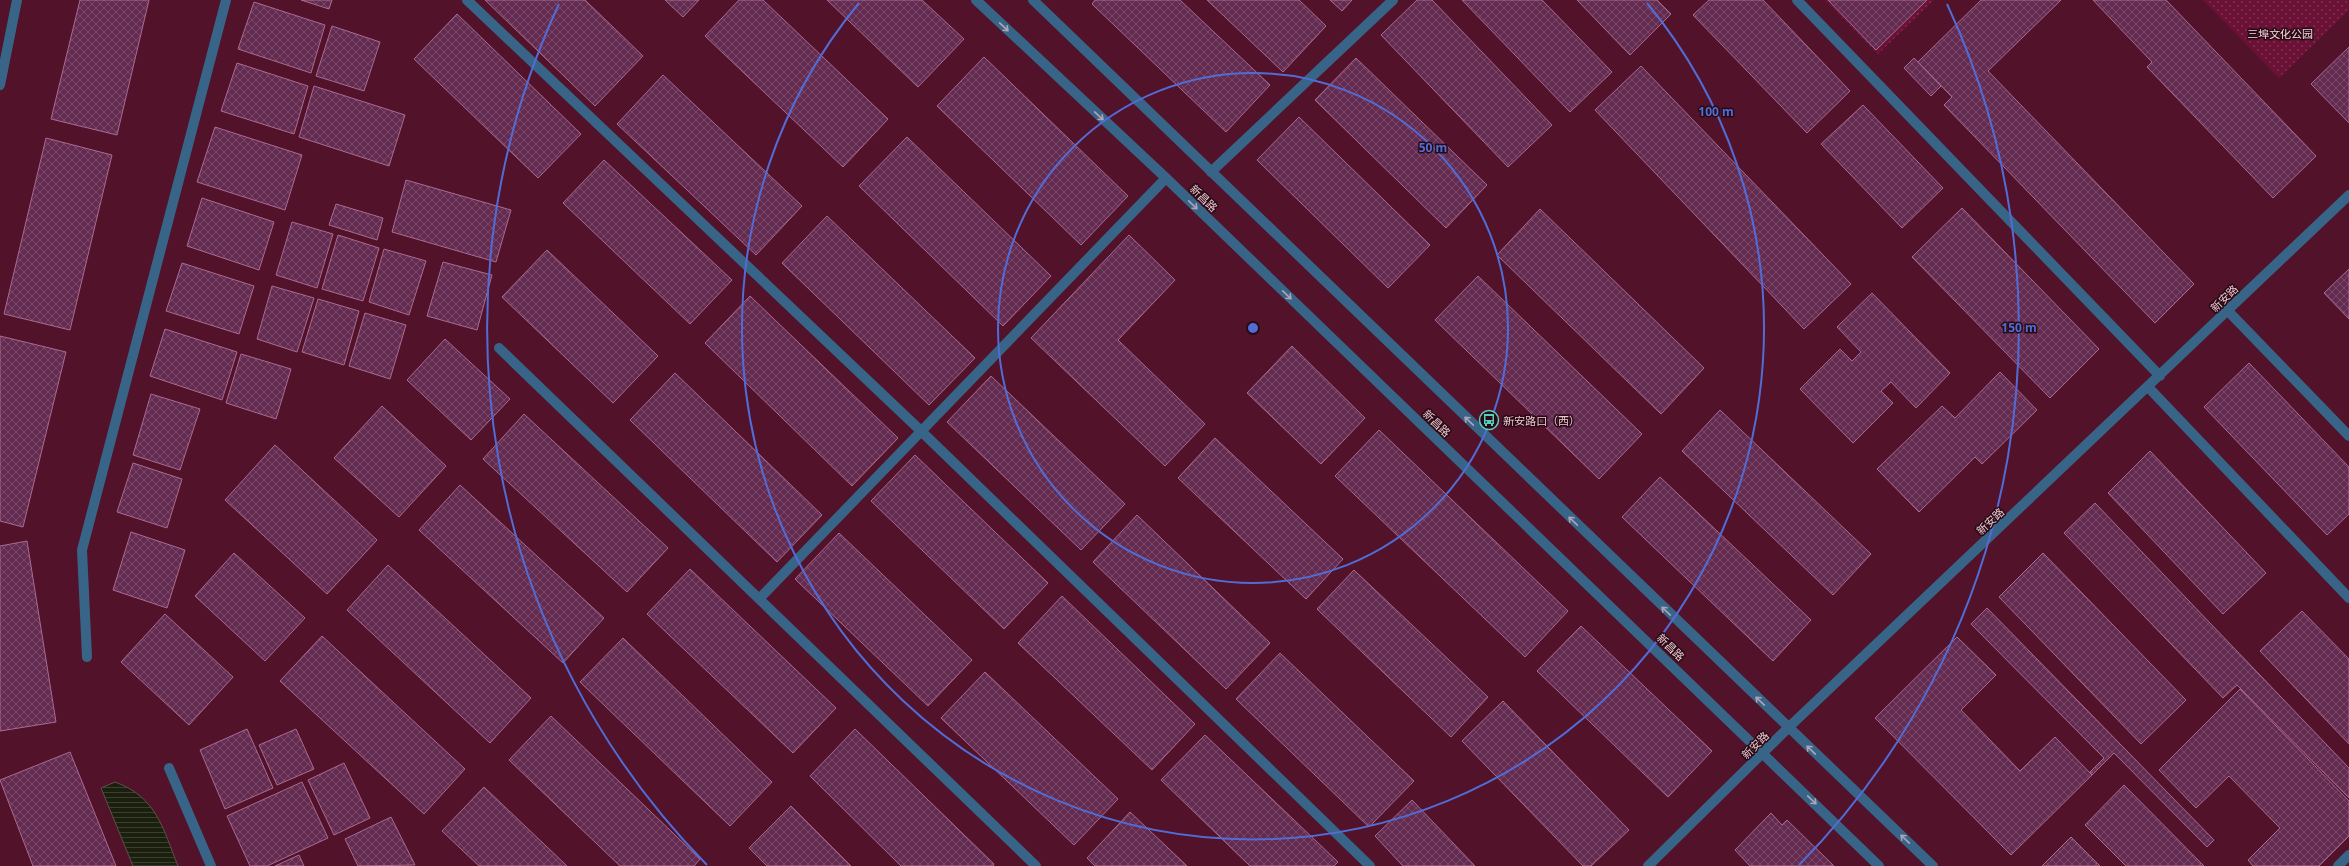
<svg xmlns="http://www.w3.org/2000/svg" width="2349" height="866" viewBox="0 0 2349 866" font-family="'Noto Sans','Noto Sans SC',sans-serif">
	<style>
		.park { fill: url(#park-dots) }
		.water { fill: url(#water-rules); stroke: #5b5248 }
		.building { fill: url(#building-cross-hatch); stroke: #aa6b92 }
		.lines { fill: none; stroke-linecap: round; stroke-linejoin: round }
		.minor { stroke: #386587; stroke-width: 10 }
		.oneway { stroke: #afa4b6 }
		.ring { fill: none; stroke: #526cd6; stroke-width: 2 }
		.labels { text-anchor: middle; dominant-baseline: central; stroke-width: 3; stroke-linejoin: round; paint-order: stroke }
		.park-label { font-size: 11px; fill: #f8d6de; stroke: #270b14 }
		.street-label { font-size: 11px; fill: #efc6d0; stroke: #270b14 }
		.poi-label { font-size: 11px; fill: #efc6d0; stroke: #270b14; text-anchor: start }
		.centre { fill: #526cd6; stroke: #270b14; stroke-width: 2 }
		.ring-label { font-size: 12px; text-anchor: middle; font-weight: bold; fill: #526cd6; stroke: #270b14; stroke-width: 3; stroke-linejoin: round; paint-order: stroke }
	</style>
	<defs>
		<pattern id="park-dots" width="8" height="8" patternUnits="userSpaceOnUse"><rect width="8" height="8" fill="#6b1136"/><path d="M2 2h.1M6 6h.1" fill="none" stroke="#803252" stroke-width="1.8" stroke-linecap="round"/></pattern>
		<pattern id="water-rules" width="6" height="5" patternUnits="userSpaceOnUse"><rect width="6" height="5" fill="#1b200e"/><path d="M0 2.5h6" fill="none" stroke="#3c3f30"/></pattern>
		<pattern id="building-cross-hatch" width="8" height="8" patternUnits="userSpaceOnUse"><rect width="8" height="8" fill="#642b51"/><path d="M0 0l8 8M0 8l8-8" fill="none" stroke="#7a4869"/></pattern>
	</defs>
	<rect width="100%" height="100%" fill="#51122a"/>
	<!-- park -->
	<path class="park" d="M1825 0H1934L1878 54Z
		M2203 0H2349V10L2279 78Z"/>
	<!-- water -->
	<path class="water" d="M115 782C157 797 163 829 178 866H133L101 788Z"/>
	<!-- building -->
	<path class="building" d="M80 0H149L117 135 51 119Z
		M301 0H332L329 9Z
		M485 0H585L643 56 595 106Z
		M665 0H699L683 17Z
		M739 0H763L888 119 843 167 705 36Z
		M827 0H922L964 39 918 87Z
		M1095 0H1180L1270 85 1226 132 1092 4Z
		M1207 0H1299L1326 26 1283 72Z
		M1330 0H1352L1342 11Z
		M1417 0H1432L1552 125 1508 167 1381 35Z
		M1462 0H1542L1612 72 1570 112Z
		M1577 0H1657L1671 14 1630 55Z
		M1709 0H1763L1850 91 1807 133 1693 15Z
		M1828 0H1927L1876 50Z
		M1981 0H2061L1988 71 2194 284 2155 323 1944 105 1952 97 1918 62Z
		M2093 0H2166L2316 156 2273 198 2147 67 2152 62Z
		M254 2 325 25 311 73 238 49Z
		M457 14 581 134 538 178 414 59Z
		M332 26 380 42 364 91 316 76Z
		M2349 47V123L2311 84Z
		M984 57 1128 196 1081 245 937 106Z
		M1356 58 1487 185 1446 228 1315 100Z
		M1914 58 1941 86 1931 96 1904 68Z
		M237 63 308 86 294 134 221 111Z
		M1641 66 1851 284 1804 329 1595 110Z
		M663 75 802 206 756 255 617 124Z
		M314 86 405 115 389 166 299 137Z
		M1863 105 1943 188 1902 228 1821 144Z
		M1299 117 1430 245 1388 288 1257 160Z
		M215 127 302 155 285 210 197 182Z
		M907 137 1051 276 1003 326 859 186Z
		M46 138 112 155 70 330 4 314Z
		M604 160 732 280 690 324 563 203Z
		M406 180 511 210 496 262 392 232Z
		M202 198 274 222 259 270 187 246Z
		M336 204 383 218 377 240 329 225Z
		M1962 208 2099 349 2050 398 1912 257Z
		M1540 209 1704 368 1661 414 1497 255Z
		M827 216 975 358 929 405 782 263Z
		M292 222 333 234 317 288 276 275Z
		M338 235 379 248 363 301 322 289Z
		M1129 235 1175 280 1118 340 1205 424 1165 466 1031 338Z
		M384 249 426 261 409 315 369 302Z
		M547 250 658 356 613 403 502 297Z
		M443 262 492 275 477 330 427 316Z
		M182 263 254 286 239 334 166 311Z
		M2349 269V319L2324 293Z
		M1478 276 1642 434 1599 479 1435 320Z
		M272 286 314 298 297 352 257 339Z
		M1872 293 1950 373 1916 408 1891 382 1881 391 1893 403 1853 443 1800 389 1840 349 1852 361 1861 352 1837 327Z
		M750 296 898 438 852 486 705 343Z
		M318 299 359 311 344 365 302 352Z
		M365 313 406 325 390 379 349 366Z
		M165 329 237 352 222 400 150 376Z
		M0 336 66 352 23 527 0 521Z
		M445 339 510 399 471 440 407 380Z
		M1292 346 1365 418 1321 464 1247 393Z
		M241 354 291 369 276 419 226 403Z
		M2249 363 2349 467V514L2327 535 2204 407Z
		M2000 372 2037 410 1982 464 1975 457 1919 512 1877 469 1942 406 1955 418Z
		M675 373 822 515 777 562 630 420Z
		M991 376 1125 504 1081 550 947 422Z
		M151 394 200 409 180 470 133 455Z
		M382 406 446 466 399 517 334 458Z
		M1720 410 1871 554 1833 595 1682 451Z
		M524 414 668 548 627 592 483 459Z
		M1379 430 1568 611 1525 657 1335 476Z
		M1215 438 1343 559 1306 599 1178 478Z
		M275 445 377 540 327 594 225 500Z
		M2150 451 2266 573 2223 614 2108 493Z
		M915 455 1048 583 1004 629 871 501Z
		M133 463 182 479 167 528 117 512Z
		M1660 477 1811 620 1773 661 1622 517Z
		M460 485 604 618 563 663 419 530Z
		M2095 503 2349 768V798L2237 685 2223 698 2064 533Z
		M1137 515 1270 643 1226 689 1093 562Z
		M131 532 185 550 167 608 113 590Z
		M839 533 972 660 928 706 795 579Z
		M27 541 56 722 0 731V546Z
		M234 553 305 618 265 661 195 596Z
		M2043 553 2186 700 2141 744 1999 597Z
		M388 565 531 698 490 743 347 610Z
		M690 569 836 708 793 753 647 614Z
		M1354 570 1488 697 1451 737 1317 609Z
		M1062 596 1195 724 1152 770 1018 643Z
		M1987 608 2214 840 2207 847 2114 753 2092 775 2090 772 2104 758 1971 624Z
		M2302 611 2349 659V744L2260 651Z
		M165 614 233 677 189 725 121 662Z
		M1581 626 1712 751 1668 797 1537 671Z
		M322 636 465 769 424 814 280 681Z
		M1957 637 1996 675 1961 710 2020 771 2055 737 2092 775 2011 855 1875 718Z
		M623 638 772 782 730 826 580 682Z
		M1280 653 1414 781 1369 827 1236 699Z
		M985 672 1118 799 1074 845 941 718Z
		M2240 689 2349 801V836L2319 866H2253L2248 860 2280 828 2229 776 2196 808 2159 770Z
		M1503 701 1629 830 1591 866H1583L1462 741Z
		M551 716 700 859 694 866H620L509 760Z
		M247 729 273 788 225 809 200 750Z
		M296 729 314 769 277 785 259 745Z
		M855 729 994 864 993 866H901L810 776Z
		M1205 735 1338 862 1334 866H1250L1161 780Z
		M70 752 116 866H33L0 780Z
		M344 763 370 818 334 835 308 780Z
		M302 782 328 838 267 866H250L227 816Z
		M2124 785 2204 866H2126L2085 825Z
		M484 787 567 866H479L442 831Z
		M1412 800 1475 866H1403L1375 836Z
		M791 806 851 866H767L749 848Z
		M1130 812 1187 866H1095L1087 858Z
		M1771 813 1782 825 1787 820 1834 866H1750L1735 850Z
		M391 817 415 865 358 866 345 839Z
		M2071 837 2100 866H2042Z
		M299 855 304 866H275Z"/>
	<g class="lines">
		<!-- minor -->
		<path class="minor" d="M467 0 921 431 1370 866
			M976 0 1166 178 1879 866
			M1033 0 1933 866
			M1797 0 2160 376
			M0 85 17 0
			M1211 172 1393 0
			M2228 311 2349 436
			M499 348 1036 866
			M2149 388 2349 598
			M759 599 1166 178
			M87 657 82 550 226 0
			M169 768 211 866
			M1648 866 1788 728 2349 195
			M2338 866 2349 855"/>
	</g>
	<!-- one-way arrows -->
	<defs><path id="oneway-shaft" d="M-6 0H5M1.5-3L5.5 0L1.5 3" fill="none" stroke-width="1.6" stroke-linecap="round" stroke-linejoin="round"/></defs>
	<g class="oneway">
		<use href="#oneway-shaft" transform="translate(1004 27) rotate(43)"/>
		<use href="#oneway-shaft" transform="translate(1099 116) rotate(43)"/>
		<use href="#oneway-shaft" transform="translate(1193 205) rotate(44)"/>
		<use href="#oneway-shaft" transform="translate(1287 295) rotate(44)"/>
		<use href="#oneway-shaft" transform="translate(1469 421) rotate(-136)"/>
		<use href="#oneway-shaft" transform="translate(1573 521) rotate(-136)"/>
		<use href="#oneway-shaft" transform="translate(1666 611) rotate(-136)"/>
		<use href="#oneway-shaft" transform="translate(1760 701) rotate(-136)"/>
		<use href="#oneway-shaft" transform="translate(1811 750) rotate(-136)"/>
		<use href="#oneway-shaft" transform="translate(1812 800) rotate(44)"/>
		<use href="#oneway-shaft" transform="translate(1905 839) rotate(-136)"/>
	</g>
	<!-- distance rings -->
	<g class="ring">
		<circle cx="1253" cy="328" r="255"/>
		<path d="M1647 3A511 511 0 1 1 859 3"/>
		<path d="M707 865A766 766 0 0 1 559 4M1947 4A766 766 0 0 1 1799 865"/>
	</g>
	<!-- icons -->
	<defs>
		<g id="bus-ring" transform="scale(1)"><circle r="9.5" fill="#270b14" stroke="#5acebd" stroke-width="1.5"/><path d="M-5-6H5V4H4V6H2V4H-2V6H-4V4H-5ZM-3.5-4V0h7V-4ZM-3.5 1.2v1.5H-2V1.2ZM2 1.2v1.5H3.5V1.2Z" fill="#5acebd"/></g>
	</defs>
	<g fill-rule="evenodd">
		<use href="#bus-ring" x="1489" y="420"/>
	</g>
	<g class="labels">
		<!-- park labels -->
		<g class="park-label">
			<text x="2280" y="33">三埠文化公园</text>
		</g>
		<!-- street labels -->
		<g class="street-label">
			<text transform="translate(1204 198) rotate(44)">新昌路</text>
			<text transform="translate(2224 298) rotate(-44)">新安路</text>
			<text transform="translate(1437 423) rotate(44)">新昌路</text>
			<text transform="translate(1990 521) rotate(-43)">新安路</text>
			<text transform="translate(1671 647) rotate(44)">新昌路</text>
			<text transform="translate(1755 745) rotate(-45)">新安路</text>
		</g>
		<!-- poi labels -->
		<g class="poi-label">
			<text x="1503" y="420">新安路口（西）</text>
		</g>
	</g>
	<circle cx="1253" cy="328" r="6" class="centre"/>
	<g class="ring-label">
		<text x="1716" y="116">100 m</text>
		<text x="1433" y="152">50 m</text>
		<text x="2019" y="332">150 m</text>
	</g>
</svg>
